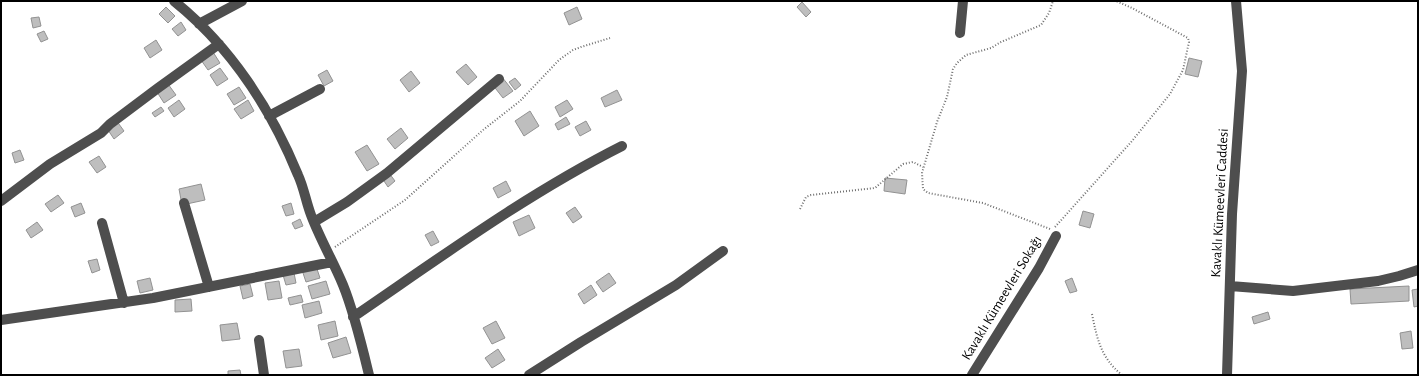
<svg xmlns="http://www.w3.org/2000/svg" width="1419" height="376" viewBox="0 0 1419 376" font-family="'Alegreya Sans',sans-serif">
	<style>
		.building { fill: #bebebe; stroke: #929292 }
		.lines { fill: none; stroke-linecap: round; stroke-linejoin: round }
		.path { stroke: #707070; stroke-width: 2; stroke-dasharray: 1 2; stroke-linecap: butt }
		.minor { stroke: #4e4e4e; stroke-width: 10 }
		.labels { text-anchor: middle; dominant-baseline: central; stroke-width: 3.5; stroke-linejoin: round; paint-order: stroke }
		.street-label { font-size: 14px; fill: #000; stroke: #fff }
	</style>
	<rect width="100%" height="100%" fill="#fff"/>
	<!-- building -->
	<path class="building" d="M802 2 811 12 806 17 797 7Z
		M166 7 175 16 168 23 159 14Z
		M577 7 582 19 569 25 564 13Z
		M39 17 41 26 33 28 31 18Z
		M181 22 186 30 178 36 172 29Z
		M44 31 48 39 41 42 37 34Z
		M156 40 162 50 150 58 144 48Z
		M213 52 220 63 208 70 201 60Z
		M1189 58 1202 61 1198 77 1185 74Z
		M466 64 477 77 468 85 456 72Z
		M220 68 228 79 217 86 210 75Z
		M327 70 333 81 324 86 318 75Z
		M411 71 420 83 409 92 400 80Z
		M502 77 513 91 503 98 492 84Z
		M515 78 521 85 515 90 509 82Z
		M168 84 176 95 164 103 157 92Z
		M239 87 246 98 234 105 227 94Z
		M617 90 622 100 605 107 601 98Z
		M179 100 185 109 174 117 168 108Z
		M248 100 254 111 241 119 234 109Z
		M567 100 573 109 560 117 555 107Z
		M161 107 164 111 155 117 152 113Z
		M530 111 539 126 524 136 515 121Z
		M566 117 570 124 558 130 555 124Z
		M116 120 124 131 114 139 106 127Z
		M586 121 591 130 580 136 575 127Z
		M401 128 408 138 395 149 387 139Z
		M367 145 379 164 367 171 355 152Z
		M20 150 24 160 15 163 12 153Z
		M99 156 106 167 97 173 89 162Z
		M389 173 395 181 388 187 382 178Z
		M885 178 907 180 905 194 884 191Z
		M506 181 511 191 498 198 493 188Z
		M201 184 205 200 182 205 179 189Z
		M58 195 64 203 51 212 45 204Z
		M81 203 85 213 75 217 71 207Z
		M291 203 294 214 286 216 282 206Z
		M575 207 582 217 573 223 566 213Z
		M1083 211 1094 214 1090 228 1079 225Z
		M529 215 535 228 519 236 513 222Z
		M300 219 303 226 295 229 292 223Z
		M37 222 43 230 31 238 26 230Z
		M433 231 439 242 431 246 425 235Z
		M97 259 100 270 92 273 88 261Z
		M316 266 320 278 306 282 302 270Z
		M294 273 296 283 286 285 283 275Z
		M609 273 616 283 603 292 596 282Z
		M150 278 153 290 140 293 137 281Z
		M1072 278 1077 291 1070 293 1065 281Z
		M279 281 282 298 268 300 265 283Z
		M326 281 330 294 312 299 308 286Z
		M250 284 253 296 243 299 240 286Z
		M591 285 597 295 584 304 578 294Z
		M1409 286V301L1351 304 1350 289Z
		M1418 289V306L1414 307 1412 290Z
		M301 295 303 302 290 305 288 298Z
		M191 299 192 311 175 312V300Z
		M319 301 322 313 305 318 302 305Z
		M1268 312 1270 319 1254 324 1252 317Z
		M335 321 338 336 321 340 318 325Z
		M496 321 505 338 492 344 483 328Z
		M237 323 240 339 222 341 220 325Z
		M1411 331 1413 348 1402 349 1400 333Z
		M346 337 351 353 333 358 328 343Z
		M299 349 302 366 286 368 283 351Z
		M498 349 505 360 492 368 485 358Z
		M240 370 241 375H228V371Z"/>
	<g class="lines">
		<!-- path -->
		<path class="path" d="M800 209 806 197 811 195 875 188 903 164 913 162 923 167
			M1055 227 1132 141 1170 94 1183 70 1189 42 1188 38 1132 8 1116 1
			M1050 229 983 203 928 193 923 189 922 173 937 122 947 97 953 69 957 63 966 55 991 48 1001 42 1041 25 1049 13 1053 1
			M335 247 405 200 483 130 520 101 559 60 573 50 581 47 610 38
			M1092 314C1097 339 1101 358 1122 375
			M1413 375H1418"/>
		<!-- minor -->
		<path class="minor" d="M174 1C230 46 271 109 298 175 304 188 306 202 311 215 320 239 333 261 343 285 354 312 362 346 369 375
			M199 24 242 1
			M960 33 963 1
			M269 116 320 89
			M1 201 50 164 101 133 110 124 158 88 219 44
			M184 203 209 287
			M314 222 347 202 387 173 499 79
			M102 223 124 303
			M1230 286 1293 291 1378 281 1399 276 1418 270
			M353 317C441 257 527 194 622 146
			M1 320 153 298 332 262
			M259 340 264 375
			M529 375 581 342 676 285 723 251
			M972 375 1039 268 1056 236
			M1227 375 1232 214 1242 71 1236 1"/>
	</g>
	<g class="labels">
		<!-- street labels -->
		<g class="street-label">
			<text transform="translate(1220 203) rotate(-87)">Kavaklı Kümeevleri Caddesi</text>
			<text transform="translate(1002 298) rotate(-59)">Kavaklı Kümeevleri Sokağı</text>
		</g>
	</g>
	<!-- border -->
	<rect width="1419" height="376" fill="none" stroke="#000000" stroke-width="4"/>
</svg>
